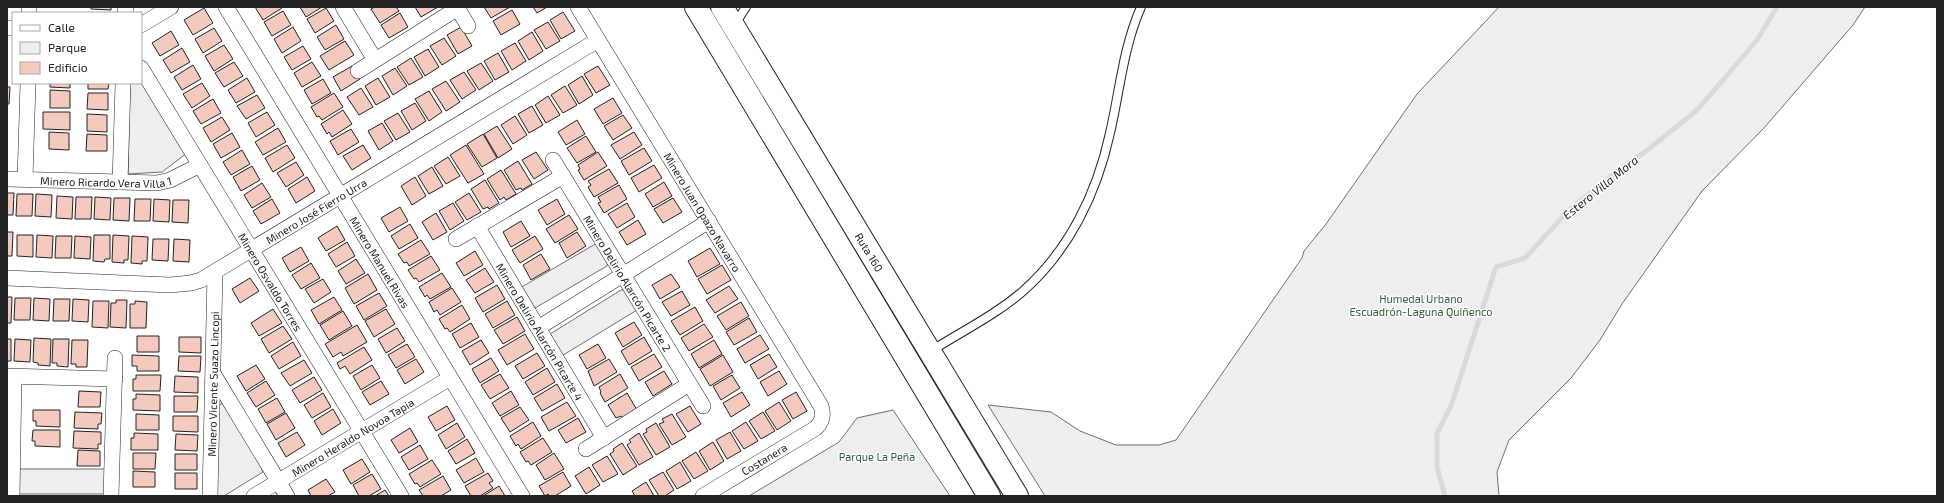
<svg xmlns="http://www.w3.org/2000/svg" width="1944" height="503" viewBox="0 0 1944 503" font-family="'Exo 2',sans-serif">
	<style>
		.green { fill: #eee; stroke: #6f6f6f }
		.lines { fill: none; stroke-linecap: round; stroke-linejoin: round }
		.stream { stroke: #d9d9d9; stroke-width: 5 }
		.building { fill: #f3c9c0; stroke: #222 }
		.lane-casing { stroke: #222; stroke-width: 10 }
		.street-casing { stroke: #222; stroke-width: 16 }
		.highway-casing { stroke: #222; stroke-width: 24 }
		.lane { stroke: #fff; stroke-width: 8 }
		.street { stroke: #fff; stroke-width: 15 }
		.highway { stroke: #fff; stroke-width: 22 }
		.labels { text-anchor: middle; dominant-baseline: central; stroke-width: 3; stroke-linejoin: round; paint-order: stroke }
		.street-label { font-size: 11px; fill: #222; stroke: #fff }
		.park-label { font-size: 11px; fill: #2f5e38; stroke: #fff }
		.water-label { font-size: 12px; font-style: italic; fill: #222; stroke: #fff }
	</style>
	<rect width="100%" height="100%" fill="#fff"/>
	<!-- green -->
	<path class="green" d="M1499 7H1865L1853 25 1764 128 1702 191 1622 304 1600 340 1571 378 1509 440 1497 472 1499 496H1045L988 405 1051 412 1080 431 1116 445H1159L1176 440 1302 258 1304 251 1326 224 1417 94Z
		M141 80 187 153 162 172 128 174 130 83H141Z
		M597 243 608 263 607 266 535 308 520 288Z
		M621 290H624L637 310 560 357 550 334Z
		M224 403 261 466 263 472 224 496H213L218 405Z
		M893 410 950 496H749L839 442 857 418Z
		M16 469H106V492L102 494H19Z"/>
	<g class="lines">
		<!-- stream -->
		<path class="stream" d="M1445 496 1437 467V433L1451 406 1496 267 1525 258 1569 210 1620 169 1646 151 1696 111 1718 86 1757 40 1777 7"/>
	</g>
	<!-- building -->
	<path class="building" d="M91 7H111V10L91 9Z
		M255 7H281L282 8 263 20Z
		M300 7H322L306 17Z
		M375 7H396L399 11 380 23 371 9Z
		M415 7H438L421 17Z
		M484 7H510L491 18Z
		M533 7H547L537 13Z
		M204 8 213 23 193 35 184 20Z
		M326 8 334 21 315 33 307 19Z
		M512 10 520 24 501 35 493 21Z
		M283 11 291 25 272 36 264 22Z
		M563 12 575 31 561 39 550 20Z
		M400 13 408 27 389 38 381 25Z
		M548 22 560 41 546 49 534 30Z
		M336 25 344 39 325 50 317 37Z
		M293 27 301 41 282 53 274 39Z
		M461 27 472 46 458 54 447 35Z
		M214 28 222 41 203 53 195 39Z
		M171 31 179 45 160 56 152 43Z
		M532 32 543 51 529 60 518 41Z
		M444 38 456 56 442 65 430 46Z
		M345 41 354 55 329 70 320 56Z
		M515 43 526 61 512 70 501 51Z
		M224 45 233 59 214 71 205 56Z
		M303 46 311 59 292 70 284 57Z
		M182 48 190 62 171 73 163 60Z
		M428 49 439 67 425 76 414 57Z
		M498 53 509 72 495 80 484 61Z
		M411 58 423 77 409 85 397 67Z
		M234 62 243 76 224 87 215 73Z
		M312 62 321 76 302 87 294 73Z
		M481 63 493 81 479 90 467 71Z
		M193 65 201 79 182 90 174 77Z
		M352 66 360 79 341 91 333 77Z
		M598 66 610 85 596 93 584 74Z
		M395 68 407 86 393 95 382 76Z
		M464 72 476 90 462 99 450 80Z
		M582 76 593 95 579 104 568 85Z
		M247 78 255 92 236 103 228 90Z
		M378 78 390 97 376 105 365 86Z
		M323 79 331 93 312 104 304 90Z
		M446 81 460 102 446 111 432 89Z
		M50 83H70V88L50 87Z
		M88 83H109L108 89H88Z
		M202 83 210 96 192 108 183 94Z
		M565 86 577 105 563 113 551 95Z
		M7 87H10L9 104H7Z
		M361 88 373 107 359 115 347 97Z
		M50 90 70 91V108H50Z
		M429 91 442 112 429 121 415 99Z
		M88 93H108V110L87 109Z
		M334 93 343 107 322 120 319 116 317 117 311 107Z
		M257 95 265 108 246 119 237 106Z
		M548 96 560 115 546 123 535 105Z
		M613 98 622 113 603 124 594 109Z
		M213 99 221 113 201 124 193 111Z
		M415 103 426 121 412 130 401 111Z
		M532 106 543 125 529 133 518 114Z
		M343 110 352 124 332 137 329 132 327 134 321 124Z
		M43 112H70V130L43 129Z
		M267 112 275 125 256 137 248 123Z
		M398 113 410 132 396 140 384 121Z
		M87 114 107 115V132L87 131Z
		M623 115 632 128 613 140 604 126Z
		M515 116 527 135 513 144 501 125Z
		M222 117 230 130 211 142 203 128Z
		M577 120 585 134 566 145 558 132Z
		M382 123 393 141 379 150 368 131Z
		M497 126 512 149 498 158 484 134Z
		M278 128 286 142 263 155 255 142Z
		M351 129 359 142 338 155 330 141Z
		M49 132 69 133V150L49 149Z
		M634 132 642 145 620 159 611 145Z
		M232 133 240 147 221 158 213 144Z
		M87 134 107 135V151H86Z
		M483 134 497 158 482 167 467 144Z
		M586 136 596 152 577 163 567 148Z
		M287 145 295 158 273 172 265 158Z
		M363 145 371 158 352 170 343 156Z
		M466 145 484 174 468 183 450 155Z
		M644 148 652 161 629 175 621 161Z
		M242 150 250 164 231 175 223 162Z
		M536 152 548 170 534 179 522 160Z
		M598 152 607 166 584 180 578 170 580 169 578 165Z
		M448 157 460 176 446 184 434 166Z
		M518 161 532 184 522 190 521 188 516 190 504 170Z
		M296 162 304 175 286 187 277 173Z
		M654 165 662 178 639 192 631 178Z
		M252 166 260 180 241 191 233 177Z
		M432 167 443 186 429 194 418 176Z
		M609 169 618 183 594 197 588 187 591 185 588 181Z
		M501 170 516 194 506 200 504 197 500 200 487 179Z
		M307 177 315 191 296 203 288 189Z
		M415 177 426 196 412 205 401 186Z
		M485 180 499 203 489 209 488 207 483 209 471 189Z
		M664 182 672 196 653 207 645 194Z
		M262 183 271 197 252 208 244 195Z
		M619 185 627 199 604 213 598 203 601 202 598 197Z
		M7 193H14L13 215H7Z
		M469 193 481 212 467 220 455 202Z
		M17 194H33L32 216H16Z
		M36 194 52 195 51 217 35 216Z
		M57 196 73 197 72 219 56 218Z
		M76 197H92L91 219H75Z
		M95 197 111 198 110 220 94 219Z
		M114 198H130L129 221 113 220Z
		M673 198 682 212 663 223 654 209Z
		M135 199H151L150 221H134Z
		M154 199 170 200 169 222 153 221Z
		M272 199 280 213 261 224 253 211Z
		M557 199 565 214 547 225 538 210Z
		M173 200H189L188 223 172 222Z
		M453 203 464 221 450 230 439 211Z
		M627 203 635 217 617 228 608 214Z
		M400 207 408 221 389 232 381 218Z
		M436 213 447 232 433 240 422 222Z
		M569 215 578 229 555 243 546 229Z
		M638 220 646 234 627 245 619 232Z
		M521 221 530 236 511 247 503 232Z
		M410 224 418 238 399 249 391 236Z
		M337 226 345 240 326 251 318 238Z
		M7 232H13L12 256H7Z
		M577 232 586 246 567 258 559 243Z
		M17 235H33V257L17 256Z
		M37 235 53 236 52 258 36 257Z
		M94 235H110V259H105L104 262 93 261Z
		M113 235 129 236 128 260H124V263L112 262Z
		M56 236H72L71 258H55Z
		M75 236 91 237 90 259 74 258Z
		M132 236 148 237 147 261H142V264L131 263Z
		M535 236 543 249 520 263 512 250Z
		M153 239H169L168 261 152 260Z
		M174 239 190 240 189 262 173 261Z
		M421 240 430 254 409 266 407 262 404 263 398 254Z
		M347 242 355 256 336 267 328 254Z
		M301 247 309 261 290 272 282 258Z
		M710 248 720 264 697 277 688 261Z
		M475 251 483 265 464 276 456 263Z
		M541 254 550 269 531 280 523 265Z
		M431 256 440 270 419 282 416 278 414 279 408 270Z
		M356 259 365 273 346 284 338 271Z
		M311 263 320 278 301 289 292 275Z
		M722 265 731 280 707 294 698 279Z
		M485 268 494 282 475 293 466 280Z
		M442 273 451 287 430 299 427 295 425 297 419 287Z
		M368 274 377 290 354 304 345 288Z
		M671 274 680 287 660 299 652 285Z
		M250 278 259 291 240 303 232 289Z
		M323 279 331 292 314 303 305 289Z
		M497 285 505 299 483 312 475 298Z
		M729 286 738 299 715 313 706 300Z
		M452 288 461 302 440 315 437 310 434 312 429 302Z
		M682 291 690 305 671 316 662 302Z
		M379 293 387 306 364 320 356 306Z
		M7 297H12L11 323H7Z
		M334 297 342 310 319 324 311 310Z
		M15 298H31L30 320H14Z
		M34 298 50 299 49 321 33 320Z
		M54 299H70L69 321H53Z
		M73 299 89 300 88 322 72 321Z
		M116 300H127L126 328 110 327 111 303H116Z
		M93 301H109L108 328 92 327Z
		M135 301 147 302 146 328H130V304H135Z
		M507 301 515 315 493 328 485 314Z
		M741 302 749 316 726 330 717 316Z
		M462 305 470 319 450 332 447 328 445 329 439 319Z
		M695 307 703 321 680 335 671 321Z
		M273 309 282 323 259 336 251 323Z
		M386 309 395 324 374 337 365 321Z
		M343 311 352 326 329 340 320 325Z
		M517 317 525 331 503 344 494 330Z
		M749 318 757 332 734 345 726 332Z
		M634 322 642 335 623 347 615 333Z
		M471 323 479 337 460 348 452 334Z
		M704 324 713 337 689 351 681 338Z
		M357 325 367 342 343 356 341 352 333 357 325 344Z
		M283 326 292 339 269 353 261 339Z
		M397 328 405 341 386 353 378 339Z
		M525 334 534 349 507 365 498 350Z
		M760 335 769 349 745 363 737 349Z
		M137 336H159V352H137Z
		M179 337H201V353L179 352Z
		M644 337 652 351 629 365 621 351Z
		M34 338 51 339 50 366 38 365V363L33 362Z
		M7 339H11V361H7Z
		M15 339 31 340 30 362 14 361Z
		M53 339H69L68 367 57 366V363H52Z
		M72 340H88L87 367H76V364H71Z
		M481 340 489 353 470 365 462 351Z
		M714 340 722 354 699 368 691 354Z
		M293 342 301 356 279 369 271 356Z
		M407 344 415 357 396 368 388 355Z
		M598 344 606 358 587 369 579 355Z
		M364 347 372 360 350 374 345 366 340 369 337 363Z
		M537 353 545 366 523 379 515 366Z
		M654 354 662 367 639 381 631 367Z
		M769 354 777 367 758 379 750 365Z
		M132 355 159 356V371H137V366H132Z
		M723 355 733 372 710 386 700 369Z
		M179 356H201L200 372 178 371Z
		M491 358 499 371 480 383 472 369Z
		M416 359 424 372 405 384 397 370Z
		M609 359 617 372 594 386 588 371Z
		M304 360 312 373 290 386 281 373Z
		M256 365 265 379 246 391 237 376Z
		M372 365 380 378 361 390 353 376Z
		M547 368 555 382 533 395 525 382Z
		M664 371 672 384 653 396 645 382Z
		M779 371 787 384 768 396 760 382Z
		M500 374 509 388 490 399 481 385Z
		M620 374 628 388 605 402 600 393 601 392 599 387Z
		M136 375H161L160 391H133V379H136Z
		M732 375 740 388 721 400 713 386Z
		M175 376 198 377V393L174 392Z
		M314 377 322 390 300 403 292 390Z
		M266 381 275 395 256 407 247 393Z
		M381 381 389 394 370 405 362 392Z
		M557 384 565 398 542 411 534 398Z
		M79 391 101 392 100 407H78Z
		M511 391 519 405 500 416 492 403Z
		M742 392 750 405 731 417 723 403Z
		M796 392 807 411 793 419 782 400Z
		M323 393 331 407 312 418 304 405Z
		M627 393 637 410 623 419 621 416 616 418 608 405Z
		M136 394 160 395V411L133 410V399H136Z
		M174 396H198L197 412H174Z
		M277 398 285 412 266 423 258 409Z
		M567 402 576 416 549 431 541 417Z
		M779 402 791 421 777 430 765 411Z
		M447 406 455 420 436 431 428 417Z
		M690 406 701 424 688 432 676 414Z
		M520 407 529 420 510 432 501 418Z
		M333 409 341 423 322 435 314 421Z
		M33 410H60V427L36 426V421H33Z
		M75 412 102 413 101 424H98V429L74 428Z
		M763 412 775 431 761 439 749 421Z
		M286 413 295 428 276 440 267 424Z
		M136 414 159 415V430H136Z
		M672 414 686 437 672 445 659 424 664 422 662 419Z
		M173 416H198V432L173 431Z
		M578 418 586 432 566 443 558 430Z
		M533 422 541 436 521 449 518 444 516 446 510 436Z
		M746 422 758 441 744 449 732 431Z
		M457 423 465 437 446 449 438 435Z
		M656 423 670 447 656 455 643 434 647 432 646 429Z
		M410 428 418 442 399 453 391 440Z
		M33 430H60V447L35 446V441H32Z
		M74 431 101 432V444H98V449L73 448Z
		M297 432 305 445 286 457 278 443Z
		M730 432 741 451 727 459 716 440Z
		M134 433 158 434V450H131V438H134Z
		M639 433 653 457 639 465 627 445 631 442 629 440Z
		M176 434 198 435 197 451 175 450Z
		M543 438 552 452 531 465 528 461 526 462 520 452Z
		M467 439 475 453 456 464 448 451Z
		M713 442 724 461 710 470 699 451Z
		M622 443 637 466 623 475 610 454 614 451 613 449Z
		M420 445 428 459 409 470 401 457Z
		M78 450 100 451V466H77Z
		M696 452 708 471 694 479 682 461Z
		M133 453H156L155 469H133Z
		M554 453 564 469 545 480 536 465Z
		M175 454H197V470H175Z
		M607 456 618 474 603 482 592 465Z
		M476 458 484 472 464 483 456 470Z
		M362 459 370 472 351 484 343 470Z
		M432 460 441 474 420 487 417 483 415 484 409 474Z
		M680 462 691 481 677 489 666 471Z
		M589 467 600 485 586 494 575 476Z
		M133 471 155 472V487H133Z
		M563 472 571 486 555 496H549L548 494 545 496 539 486Z
		M663 472 674 490 665 496H659L649 480Z
		M175 473H197V489H175Z
		M488 473 493 481 489 483 493 488 480 496H471L465 486Z
		M372 474 381 489 369 496H359L353 485Z
		M443 476 451 490 441 496H423L419 490Z
		M326 479 335 492 328 496H311L308 490Z
		M646 482 654 496H635L632 491Z
		M499 486 505 496H483Z
		M385 490 389 496H375Z"/>
	<g class="lines">
		<!-- lane casing -->
		<g class="lane-casing">
			<path id="lane" d="M735 24 746 7
				M931 351C961 332 995 315 1022 292 1069 251 1097 193 1110 133 1120 90 1123 48 1141 7"/>
		</g>
		<!-- street casing -->
		<g class="street-casing">
			<g id="street">
				<path id="s1" d="M226 7 522 496"/>
				<path d="M343 7 375 60"/>
				<path d="M457 7 468 26"/>
				<path id="s2" d="M578 7 821 406C824 415 823 421 816 428L703 496"/>
				<path d="M29 13V7"/>
				<path d="M125 13 126 7"/>
				<path d="M141 25 171 7"/>
				<path d="M7 28H13"/>
				<path id="s3" d="M141 68 401 496"/>
				<path d="M358 71 458 8"/>
				<path id="s4" d="M553 160 703 406"/>
				<path id="s5" d="M7 179 157 183 170 180 200 165"/>
				<path d="M25 179 28 83"/>
				<path d="M120 182 123 83"/>
				<path id="s6" d="M477 226 604 438"/>
				<path d="M456 239 563 176"/>
				<path id="s7" d="M7 278 170 285 191 283 201 280 598 40"/>
				<path d="M538 328 709 221"/>
				<path d="M214 375 287 496"/>
				<path d="M7 376 115 379"/>
				<path d="M586 449 689 384"/>
				<path d="M12 496 14 377"/>
				<path d="M111 496 115 358"/>
				<path id="s8" d="M210 496 215 273"/>
				<path id="s9" d="M254 496 450 378"/>
			</g>
		</g>
		<!-- highway casing -->
		<g class="highway-casing">
			<g id="highway">
				<path d="M696 7 989 496"/>
				<path id="s10" d="M722 7 1017 496"/>
			</g>
		</g>
		<!-- lane -->
		<use href="#lane" class="lane"/>
		<!-- street -->
		<use href="#street" class="street"/>
		<!-- highway -->
		<use href="#highway" class="highway"/>
	</g>
	<g class="labels">
		<!-- street labels -->
		<g class="street-label">
			<text stroke="none"><textPath href="#s5" startOffset="99">Minero Ricardo Vera Villa 1</textPath></text>
			<text stroke="none"><textPath href="#s7" startOffset="329">Minero José Fierro Urra</textPath></text>
			<text stroke="none"><textPath href="#s2" startOffset="240">Minero Juan Opazo Navarro</textPath></text>
			<text stroke="none"><textPath href="#s10" startOffset="286">Ruta 160</textPath></text>
			<text stroke="none"><textPath href="#s1" startOffset="298">Minero Manuel Rivas</textPath></text>
			<text stroke="none"><textPath href="#s3" startOffset="250">Minero Osvaldo Torres</textPath></text>
			<text stroke="none"><textPath href="#s4" startOffset="144">Minero Delirio Alarcón Picarte 2</textPath></text>
			<text stroke="none"><textPath href="#s6" startOffset="123">Minero Delirio Alarcón Picarte 4</textPath></text>
			<text stroke="none"><textPath href="#s8" startOffset="112">Minero Vicente Suazo Lincopi</textPath></text>
			<text stroke="none"><textPath href="#s9" startOffset="115">Minero Heraldo Novoa Tapia</textPath></text>
			<text transform="translate(764 459) rotate(-31)">Costanera</text>
		</g>
		<!-- park labels -->
		<g class="park-label">
			<text x="1421" y="298">Humedal Urbano<tspan x="1421" dy="13">Escuadrón-Laguna Quiñenco</tspan></text>
			<text x="877" y="456">Parque La Peña</text>
		</g>
		<!-- water labels -->
		<g class="water-label">
			<text transform="translate(1600 187) rotate(-39)">Estero Villa Mora</text>
		</g>
	</g>
	<!-- border -->
	<rect width="1944" height="503" fill="none" stroke="#222222" stroke-width="16"/>
	<!-- legend -->
	<rect x="12" y="12" width="130" height="72" fill="#ffffff" stroke="#a7a7a7"/>
	<rect x="20" y="25" width="20" height="6" fill="#ffffff" stroke="#a7a7a7"/>
	<text x="48" y="32" font-size="12" fill="#222222">Calle</text>
	<rect x="20" y="42" width="20" height="12" fill="#eeeeee" stroke="#a7a7a7"/>
	<text x="48" y="52" font-size="12" fill="#222222">Parque</text>
	<rect x="20" y="62" width="20" height="12" fill="#f3c9c0" stroke="#a7a7a7"/>
	<text x="48" y="72" font-size="12" fill="#222222">Edificio</text>
</svg>
